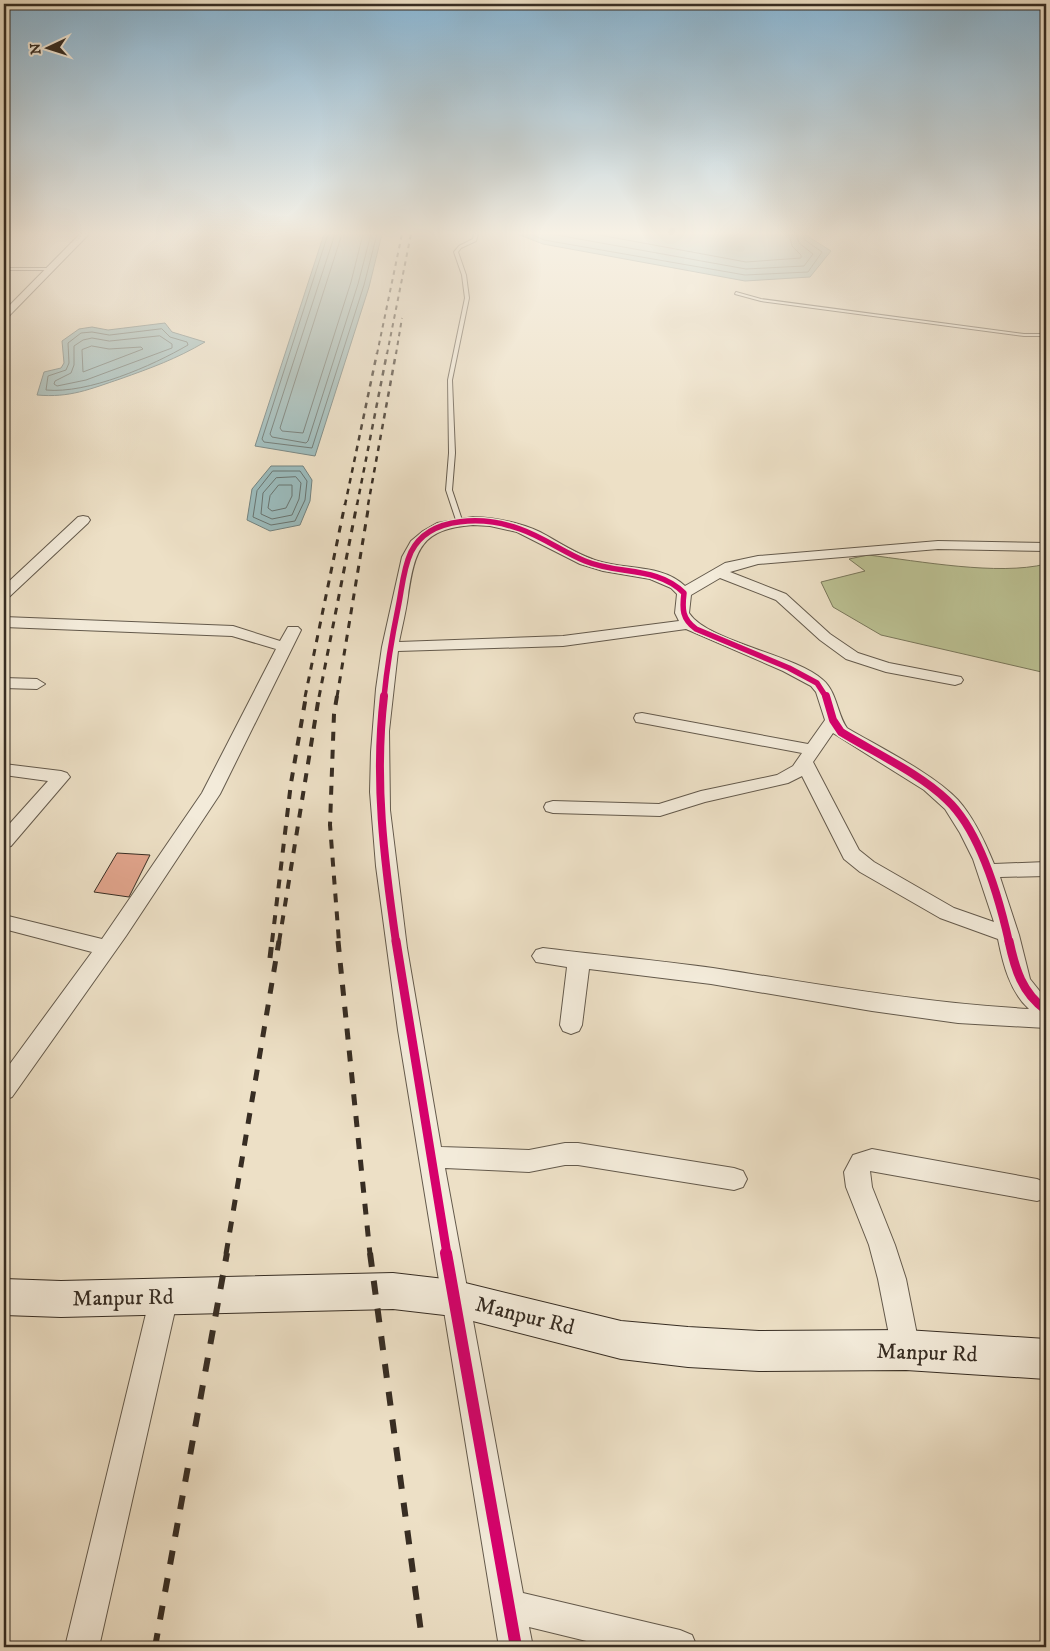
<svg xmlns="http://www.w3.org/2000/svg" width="1050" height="1651" viewBox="0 0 1050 1651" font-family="'IM FELL DW Pica',serif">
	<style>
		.green { fill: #bbc193; stroke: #79775b }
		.water { fill: #9bbbbc; stroke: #73827f }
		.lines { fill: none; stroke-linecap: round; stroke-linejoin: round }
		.shore { stroke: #697470; stroke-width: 1 }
		.building { fill: #e2a58d; stroke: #372d23 }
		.lane-casing { stroke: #645a4c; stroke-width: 2 }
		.street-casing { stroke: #645a4c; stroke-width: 2 }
		.secondary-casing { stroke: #372d23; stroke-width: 2 }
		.lane { fill: #f3ebda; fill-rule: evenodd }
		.street { fill: #f3ebda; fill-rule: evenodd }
		.secondary { fill: #f3ebda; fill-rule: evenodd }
		.rail-far5 { stroke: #372d23; stroke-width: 2; stroke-dasharray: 4.5 4.5; stroke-linecap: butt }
		.rail-far4 { stroke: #372d23; stroke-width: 2.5; stroke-dasharray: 5.5 5.5; stroke-linecap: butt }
		.rail-far3 { stroke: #372d23; stroke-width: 3; stroke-dasharray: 7 7; stroke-linecap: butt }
		.rail-far2 { stroke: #372d23; stroke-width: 4; stroke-dasharray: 9 9; stroke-linecap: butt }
		.rail-far1 { stroke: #372d23; stroke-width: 5; stroke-dasharray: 11 11; stroke-linecap: butt }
		.rail { stroke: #372d23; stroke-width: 6; stroke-dasharray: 14 14; stroke-linecap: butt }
		.cycleway-far3-casing { stroke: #f3ebda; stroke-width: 8 }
		.cycleway-far2-casing { stroke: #f3ebda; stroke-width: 11 }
		.cycleway-far1-casing { stroke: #f3ebda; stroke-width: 12 }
		.cycleway-casing { stroke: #f3ebda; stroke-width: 15 }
		.cycleway-far3 { stroke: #d6006c; stroke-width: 5.5 }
		.cycleway-far2 { stroke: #d6006c; stroke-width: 8 }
		.cycleway-far1 { stroke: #d6006c; stroke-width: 9 }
		.cycleway { stroke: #d6006c; stroke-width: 12 }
		.labels { text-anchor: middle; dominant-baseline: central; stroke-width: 4; stroke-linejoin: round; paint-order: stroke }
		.near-street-label { font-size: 22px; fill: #372d23; stroke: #f3ebda }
	</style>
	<rect width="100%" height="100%" fill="#ede0c6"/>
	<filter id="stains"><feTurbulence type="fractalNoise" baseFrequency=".004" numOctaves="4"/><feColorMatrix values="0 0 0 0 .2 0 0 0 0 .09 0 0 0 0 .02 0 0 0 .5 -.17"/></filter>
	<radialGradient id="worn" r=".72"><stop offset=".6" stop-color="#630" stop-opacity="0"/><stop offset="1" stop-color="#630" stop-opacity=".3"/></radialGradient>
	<!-- green -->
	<path class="green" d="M868 555C919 561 998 576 1046 564V673L881 635 833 607 821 582 865 571 849 559Z"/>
	<!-- water -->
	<path class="water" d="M324 234H382L369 287 315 456 255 446Z
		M517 234H804L831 251 810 277 745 281 543 244Z
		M165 323 172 332 205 342C176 359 151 368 120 379 90 389 70 398 37 395L44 372 61 368 64 363 62 341 79 329 92 327 108 330Z
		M271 466H303L312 480 310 501 300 525 270 531 247 520 252 489Z"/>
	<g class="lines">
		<!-- shore -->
		<path class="shore" d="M328 234 262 439 264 442 312 448 364 285 377 234
			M335 234 270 434 272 437 306 443 308 441 358 284 371 234
			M342 234 280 428 282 431 303 433 351 282 363 234
			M531 234 544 240 745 275 808 272 822 252 805 240 803 234
			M551 234 746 269 804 266 813 254 799 243 796 234
			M594 234 746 262 801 258V255L792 246 789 234
			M162 329 170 337 187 342 188 345C152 366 88 394 46 390L48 376 66 370 69 363 68 343 81 333 92 332 109 335Z
			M160 336 172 344V348L86 380 57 386 54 384 55 381 71 373 74 365V346L83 340 92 338 109 341Z
			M92 346 109 349 141 347 143 349 83 372 82 350Z
			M273 471H300L307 481 305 500 295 521 271 525 253 517 257 491Z
			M296 477 301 483 299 499 292 515 272 519 261 514 263 493 276 478Z
			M279 485H292V496L286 508 272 511 268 508 270 496Z"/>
	</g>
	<!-- building -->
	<path class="building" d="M117 853 150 855 129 897 94 892Z"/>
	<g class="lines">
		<!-- lane casing -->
		<g class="lane-casing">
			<path id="lane" d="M474 234H478L476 241 461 248 458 252 466 275 469 298 452 380 455 453 452 490 463 523 460 525 457 523 446 490 449 453 448 380 465 298 462 275 454 252 459 246 473 239Z
				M4 268H51L53 269 51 270H4Z
				M736 292 761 299 1024 334H1046V336H1024L761 301 735 294Z"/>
		</g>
		<!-- street casing -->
		<g class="street-casing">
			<path id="street" d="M80 234H89L7 318 4 319V311Z
				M83 516 88 517 90 520 88 523 9 597 4 598V586L78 517Z
				M473 517C496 518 519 522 540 532 559 542 577 555 598 561 626 570 662 564 685 586L725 563 758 556 938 541 1046 543V551L938 549 758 564 730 572 786 594 830 634 858 653 889 663 961 677 963 680 961 683 955 685 886 672 846 659 820 640 776 600 720 578 691 595 689 613C708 642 794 654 823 680 837 692 837 714 847 728 879 747 934 774 958 800 974 818 985 842 994 864L1046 862V876L1000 877 1019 935 1030 979 1046 999V1028L958 1023 872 1011 711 984 589 969 582 1025 579 1031 571 1034 563 1031 560 1025 567 967 536 962 532 956 536 950 543 948C599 955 657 960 713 968 819 984 921 1003 1029 1009 1010 992 1003 964 998 939L940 918 860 872 844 859 802 776 788 783 705 802 660 816 553 813 546 811 544 807 546 803 553 801 659 804 701 791 777 775 793 766 802 753 642 723 636 722 634 718 636 714 642 713 808 744 825 720 816 692 811 686 783 671 686 629 563 646 398 651 389 731 390 810 407 948 441 1147 529 1150 565 1143H578L734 1168 743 1171 747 1179 743 1187 734 1190 578 1165H565L529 1172 445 1168 523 1593 680 1630 692 1635 697 1647H611L529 1627 533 1647H499L398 1030 376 866 370 792 371 752 376 689 382 647 402 557 411 541 423 531 437 523ZM473 525 490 526 517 532 580 564 603 571 650 579 671 588 677 594 675 613 679 621 563 636 399 642C402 627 406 611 408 596 415 549 421 529 473 525ZM833 733 924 790 945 809 960 833 973 859 994 922 954 908 874 862 859 850 813 762Z
				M4 617 233 626 280 641 288 627H298L301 630 220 794 126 936 12 1097 4 1100V1072L92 952 4 929V915L102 939 202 793 276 649 232 636 4 627Z
				M4 678 37 679 45 684 37 689 4 688Z
				M4 764 61 771 67 773 70 777 11 846 4 848V830L48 781 4 775Z
				M872 1149 1037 1179 1046 1183V1198L1037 1201 870 1171 872 1187 895 1245 906 1279 920 1350 916 1360 906 1364 896 1360 892 1350 878 1279 869 1245 846 1187 844 1172 853 1155Z
				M164 1284 174 1288 178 1297 99 1647H65L150 1297 154 1288Z"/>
		</g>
		<!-- secondary casing -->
		<g class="secondary-casing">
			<path id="secondary" d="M393 1273 453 1280 621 1321 688 1327 759 1331 906 1330 1046 1339V1379L906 1370 759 1371 688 1367 621 1359 453 1316 393 1309 61 1317 4 1315V1279L61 1281Z"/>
		</g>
		<!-- lane -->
		<use href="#lane" class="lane"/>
		<!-- street -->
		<use href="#street" class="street"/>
		<!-- secondary -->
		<use href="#secondary" class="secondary"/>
		<!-- rail-far5 -->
		<path class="rail-far5" d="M377 354 402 234
			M387 354 411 234
			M396 354 402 318"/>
		<!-- rail-far4 -->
		<path class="rail-far4" d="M345 505 377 353
			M357 505 387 353
			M368 505 396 353"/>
		<!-- rail-far3 -->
		<path class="rail-far3" d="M305 697 345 504
			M319 697 357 504
			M337 697 369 504"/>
		<!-- rail-far2 -->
		<path class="rail-far2" d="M337 696 334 714 330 825 339 942
			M272 942 291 783 306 696
			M279 942 319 696"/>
		<!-- rail-far1 -->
		<path class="rail-far1" d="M338 941 370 1254
			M270 958 272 941
			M226 1254 279 941"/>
		<!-- rail -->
		<path class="rail" d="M370 1253 423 1647
			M155 1647 227 1253"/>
		<!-- cycleway-far3 casing -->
		<g class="cycleway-far3-casing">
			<path id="cycleway-far3" d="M384 697C387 667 392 637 398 608 402 589 403 569 411 552 430 514 487 517 520 529 543 537 563 552 585 561 618 575 657 566 684 593 682 609 682 619 696 629L789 668 817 683 826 697"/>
		</g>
		<!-- cycleway-far2 casing -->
		<g class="cycleway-far2-casing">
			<path id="cycleway-far2" d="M384 696C374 779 384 860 396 942
				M826 696 833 720 841 732C875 753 919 773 947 800 981 832 999 898 1009 942"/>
		</g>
		<!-- cycleway-far1 casing -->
		<g class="cycleway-far1-casing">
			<path id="cycleway-far1" d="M396 941 447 1254
				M1009 941C1015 969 1022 993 1046 1010"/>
		</g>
		<!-- cycleway casing -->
		<g class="cycleway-casing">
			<path id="cycleway" d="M446 1253 516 1647"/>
		</g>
		<!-- cycleway-far3 -->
		<use href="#cycleway-far3" class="cycleway-far3"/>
		<!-- cycleway-far2 -->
		<use href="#cycleway-far2" class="cycleway-far2"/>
		<!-- cycleway-far1 -->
		<use href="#cycleway-far1" class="cycleway-far1"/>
		<!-- cycleway -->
		<use href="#cycleway" class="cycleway"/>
	</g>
	<!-- sky -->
	<linearGradient id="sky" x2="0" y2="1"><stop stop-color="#89b7d6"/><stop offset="0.5" stop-color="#f7f1e5"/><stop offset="1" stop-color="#f7f1e5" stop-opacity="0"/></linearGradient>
	<rect width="1050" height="466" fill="url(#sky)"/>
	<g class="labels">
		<!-- near-street labels -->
		<g class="near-street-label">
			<text transform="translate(123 1298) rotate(-1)">Manpur Rd</text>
			<text transform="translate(525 1316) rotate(14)">Manpur Rd</text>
			<text transform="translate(927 1353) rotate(2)">Manpur Rd</text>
		</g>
	</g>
	<!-- margin -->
	<rect width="1050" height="1651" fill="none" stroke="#ede0c6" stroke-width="20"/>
	<rect x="5" y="5" width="1040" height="1641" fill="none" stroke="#372d23" stroke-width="2.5"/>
	<rect x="10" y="10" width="1030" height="1631" fill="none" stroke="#372d23"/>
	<!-- north arrow -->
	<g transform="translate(48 48) rotate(266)" stroke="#f3ebda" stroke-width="4" paint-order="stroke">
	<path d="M0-4L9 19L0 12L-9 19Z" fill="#372d23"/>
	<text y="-8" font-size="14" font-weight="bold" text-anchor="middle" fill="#372d23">N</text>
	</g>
	<rect width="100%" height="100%" filter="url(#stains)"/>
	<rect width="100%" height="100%" fill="url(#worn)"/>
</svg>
